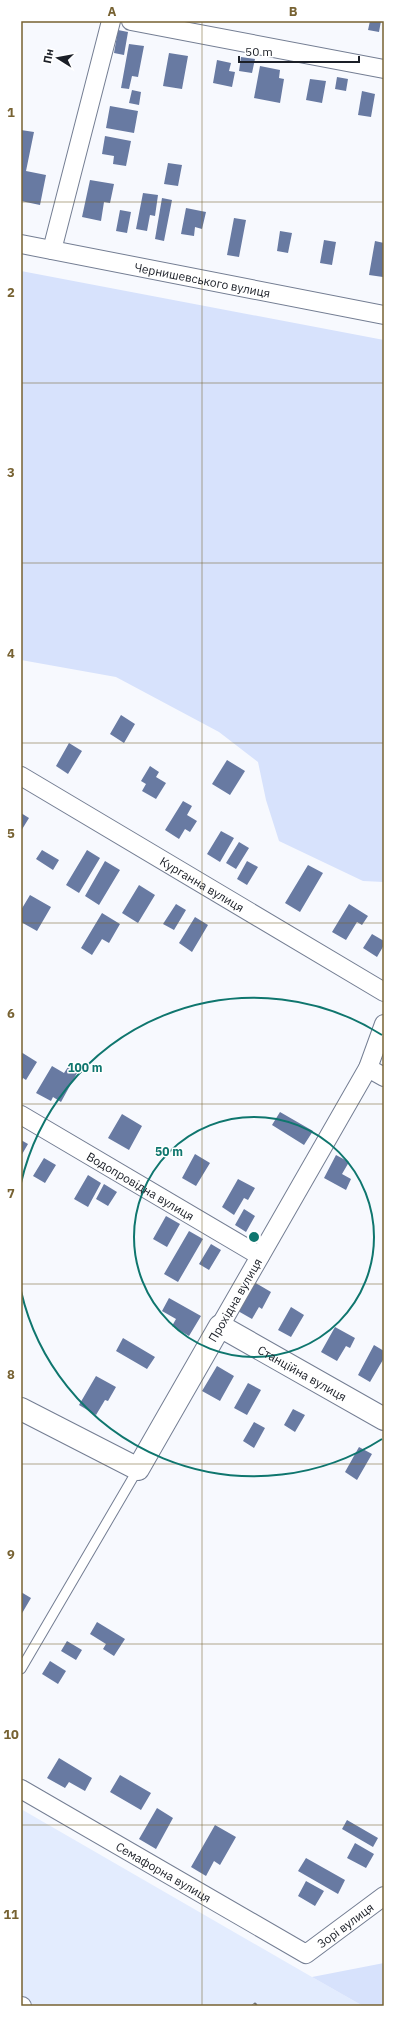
<svg xmlns="http://www.w3.org/2000/svg" width="405" height="2027" viewBox="0 0 405 2027" font-family="'IBM Plex Sans',sans-serif">
	<style>
		.built { fill: #e3ecfe }
		.green { fill: #d7e2fc }
		.building { fill: #687aa2 }
		.lines { fill: none; stroke-linecap: round; stroke-linejoin: round }
		.lane-casing { stroke: #747e93; stroke-width: 11 }
		.street-casing { stroke: #747e93; stroke-width: 20 }
		.secondary-casing { stroke: #747e93; stroke-width: 24 }
		.lane { stroke: #fff; stroke-width: 9 }
		.street { stroke: #fff; stroke-width: 18 }
		.secondary { stroke: #fff; stroke-width: 22 }
		.rail-casing { stroke: #70737a; stroke-width: 4.5 }
		.rail { stroke: #fff; stroke-width: 3; stroke-dasharray: 9; stroke-linecap: butt }
		.grid { fill: none; stroke: #776232; stroke-width: 1; stroke-opacity: 0.55 }
		.ring { fill: none; stroke: #0f766e; stroke-width: 2 }
		.labels { text-anchor: middle; dominant-baseline: central; stroke-width: 3; stroke-linejoin: round; paint-order: stroke }
		.street-label { font-size: 12px; fill: #1b1f27; stroke: #fff }
		.centre { fill: #0f766e; stroke: #fff; stroke-width: 2 }
		.ring-label { font-size: 12px; text-anchor: middle; font-weight: bold; fill: #0f766e; stroke: #fff; stroke-width: 3; stroke-linejoin: round; paint-order: stroke }
		.neatline { fill: none; stroke: #776232; stroke-width: 1.5 }
		.grid-label { font-size: 13px; text-anchor: middle; font-weight: bold; fill: #776232 }
	</style>
	<rect width="100%" height="100%" fill="#f7f9fe"/>
	<!-- built -->
	<path class="built" d="M21 1809 312 1977 363 2006H21Z"/>
	<!-- green -->
	<path class="green" d="M21 271 384 340V882L363 881 279 841 266 800 258 762 219 732 116 677 21 660Z
		M384 1963V2006H363L312 1977Z"/>
	<!-- building -->
	<path class="building" d="M370 21H381L379 32 368 30Z
		M118 30 128 32 124 55 114 53Z
		M129 44 144 46 138 77 132 76 129 89 121 88Z
		M169 53 188 56 182 89 163 86Z
		M241 57 255 59 252 73 239 71Z
		M217 60 231 63 229 71 235 72 232 87 213 83Z
		M260 66 280 70 279 78 284 79 280 103 254 98Z
		M337 77 348 79 346 91 335 89Z
		M310 79 326 81 322 103 306 100Z
		M132 90 141 92 139 105 129 103Z
		M362 91 375 94 371 117 358 115Z
		M110 106 138 111 134 133 106 128Z
		M21 130 34 132 26 171 46 175 40 205 21 201Z
		M105 136 131 141 126 166 113 164 114 156 102 154Z
		M168 163 182 165 178 186 164 184Z
		M90 180 114 184 110 203 104 202 101 221 82 217Z
		M143 193 158 195 155 216 150 215 147 231 136 229Z
		M162 198 172 200 164 241 155 239Z
		M186 208 206 212 202 229 195 227 194 236 181 234Z
		M120 210 131 212 127 233 116 231Z
		M234 218 246 220 239 257 227 255Z
		M280 231 292 233 288 253 277 251Z
		M324 240 336 242 332 265 320 263Z
		M375 241 384 243 383 277 369 275Z
		M121 715 135 724 124 743 110 734Z
		M69 743 82 751 68 774 56 766Z
		M227 760 245 771 230 795 212 784Z
		M150 766 159 772 156 777 166 783 156 799 142 791 146 784 141 781Z
		M183 801 192 806 187 815 197 821 190 832 185 829 179 839 165 830Z
		M21 813 29 818 21 831Z
		M221 831 234 838 220 862 207 854Z
		M239 842 249 848 236 869 226 863Z
		M42 850 59 860 53 870 36 859Z
		M87 850 100 858 79 893 66 885Z
		M105 861 120 870 99 905 85 896Z
		M247 861 258 867 247 885 237 879Z
		M308 865 323 873 300 912 285 903Z
		M139 885 155 895 138 923 122 913Z
		M30 895 51 907 37 931 21 922V910Z
		M176 904 186 910 174 930 163 924Z
		M349 904 368 916 362 925 357 922 346 940 332 932Z
		M102 913 120 924 109 943 102 939 92 955 81 948Z
		M195 917 208 925 192 952 179 943Z
		M372 934 384 941V945L377 957 363 948Z
		M21 1052 37 1062 26 1080 23 1078 21 1082Z
		M52 1066 64 1073 68 1067 77 1073 61 1102 53 1097 51 1101 36 1093Z
		M280 1112 313 1131 304 1145 272 1125Z
		M122 1114 142 1126 129 1150 108 1138Z
		M21 1140 28 1144 21 1156Z
		M195 1154 210 1163 196 1186 182 1178Z
		M336 1155 349 1162 342 1174 351 1179 346 1190 324 1178Z
		M44 1158 56 1165 45 1183 33 1176Z
		M88 1175 101 1183 88 1207 74 1199Z
		M238 1179 255 1188 248 1200 244 1198 234 1215 222 1207Z
		M104 1184 117 1192 108 1206 96 1199Z
		M244 1209 255 1216 246 1232 235 1225Z
		M166 1216 180 1224 167 1247 153 1239Z
		M189 1231 203 1239 178 1282 164 1274Z
		M211 1244 221 1250 209 1270 199 1264Z
		M254 1282 271 1292 262 1309 259 1307 252 1319 238 1311Z
		M169 1298 201 1316 189 1336 172 1326 176 1319 162 1311Z
		M291 1307 304 1315 291 1337 278 1330Z
		M335 1327 355 1338 350 1348 346 1346 337 1361 321 1352Z
		M123 1338 155 1357 147 1369 116 1351Z
		M374 1345 384 1351V1358L370 1382 358 1375Z
		M217 1366 234 1376 220 1401 202 1391Z
		M96 1376 116 1387 108 1401 105 1400 96 1415 79 1405Z
		M248 1383 261 1390 247 1415 234 1408Z
		M293 1409 305 1415 295 1432 284 1425Z
		M254 1422 265 1428 254 1448 243 1441Z
		M359 1447 372 1454 357 1480 345 1472Z
		M21 1592 31 1598 21 1615Z
		M97 1622 125 1639 114 1656 103 1649 106 1644 90 1634Z
		M67 1641 82 1650 76 1660 61 1651Z
		M50 1661 66 1671 58 1684 42 1674Z
		M59 1758 92 1778 85 1791 69 1782 65 1788 47 1778Z
		M120 1775 151 1793 141 1810 110 1792Z
		M157 1808 173 1818 156 1849 139 1839Z
		M347 1820 378 1838 373 1847 342 1829Z
		M215 1825 236 1837 220 1865 214 1861 206 1876 191 1867Z
		M355 1843 374 1854 366 1868 347 1858Z
		M306 1858 345 1880 338 1894 298 1871Z
		M306 1881 324 1891 315 1906 298 1896Z"/>
	<g class="lines">
		<!-- lane casing -->
		<g class="lane-casing">
			<path id="lane" d="M21 1669 138 1469"/>
		</g>
		<!-- street casing -->
		<g class="street-casing">
			<g id="street">
				<path d="M131 21 384 69"/>
				<path id="s1" d="M21 244 384 315"/>
				<path d="M52 250 111 21"/>
				<path id="s2" d="M21 776 384 992"/>
				<path d="M368 1068 384 1077"/>
				<path id="s3" d="M21 1115 260 1256"/>
				<path d="M220 1326 368 1068 384 1024"/>
				<path id="s4" d="M21 1789 306 1954 384 1896"/>
				<path d="M21 2006H22"/>
			</g>
		</g>
		<!-- secondary casing -->
		<g class="secondary-casing">
			<g id="secondary">
				<path id="s5" d="M21 1409 138 1469 220 1326 384 1419"/>
			</g>
		</g>
		<!-- lane -->
		<use href="#lane" class="lane"/>
		<!-- street -->
		<use href="#street" class="street"/>
		<!-- secondary -->
		<use href="#secondary" class="secondary"/>
		<!-- rail casing -->
		<g class="rail-casing">
			<path id="rail" d="M254 2006 255 2005"/>
		</g>
		<!-- rail -->
		<use href="#rail" class="rail"/>
	</g>
	<!-- grid -->
	<path class="grid" d="M202 21V2006M21 202H384M21 383H384M21 563H384M21 743H384M21 923H384M21 1104H384M21 1284H384M21 1464H384M21 1644H384M21 1825H384"/>
	<!-- distance rings -->
	<g class="ring">
		<circle cx="254" cy="1237" r="120"/>
		<path d="M382 1439A239 239 0 0 1 21 1291M21 1183A239 239 0 0 1 382 1035"/>
	</g>
	<g class="labels">
		<!-- street labels -->
		<g class="street-label">
			<text stroke="none"><textPath href="#s1" startOffset="185">Чернишевського вулиця</textPath></text>
			<text stroke="none"><textPath href="#s2" startOffset="211">Курганна вулиця</textPath></text>
			<text stroke="none"><textPath href="#s3" startOffset="139">Водопровідна вулиця</textPath></text>
			<text transform="translate(235 1300) rotate(-60)">Прохідна вулиця</text>
			<text stroke="none"><textPath href="#s5" startOffset="391">Станційна вулиця</textPath></text>
			<text stroke="none"><textPath href="#s4" startOffset="165">Семафорна вулиця</textPath></text>
			<text stroke="none"><textPath href="#s4" startOffset="378">Зорі вулиця</textPath></text>
		</g>
	</g>
	<circle cx="254" cy="1237" r="6" class="centre"/>
	<g class="ring-label">
		<text x="85" y="1072">100 m</text>
		<text x="169" y="1156">50 m</text>
	</g>
	<!-- border -->
	<rect width="405" height="2027" fill="none" stroke="#ffffff" stroke-width="44"/>
	<!-- north arrow -->
	<g transform="translate(58 58) rotate(281)" stroke="#ffffff" stroke-width="3" paint-order="stroke">
	<path d="M0-3L7 15L0 10L-7 15Z" fill="#1b1f27"/>
	<text y="-6" font-size="11" font-weight="bold" text-anchor="middle" fill="#1b1f27">Пн</text>
	</g>
	<!-- scale -->
	<path d="M239 56v6h120v-6" fill="none" stroke="#1b1f27" stroke-width="2"/>
	<text x="245" y="56" font-size="12" fill="#1b1f27" stroke="#ffffff" stroke-width="3" paint-order="stroke">50 m</text>
	<rect x="22" y="22" width="361" height="1983" class="neatline"/>
	<g class="grid-label">
		<text x="112" y="16">A</text>
		<text x="293" y="16">B</text>
		<text x="11" y="117">1</text>
		<text x="11" y="297">2</text>
		<text x="11" y="477">3</text>
		<text x="11" y="658">4</text>
		<text x="11" y="838">5</text>
		<text x="11" y="1018">6</text>
		<text x="11" y="1198">7</text>
		<text x="11" y="1379">8</text>
		<text x="11" y="1559">9</text>
		<text x="11" y="1739">10</text>
		<text x="11" y="1919">11</text>
	</g>
</svg>
